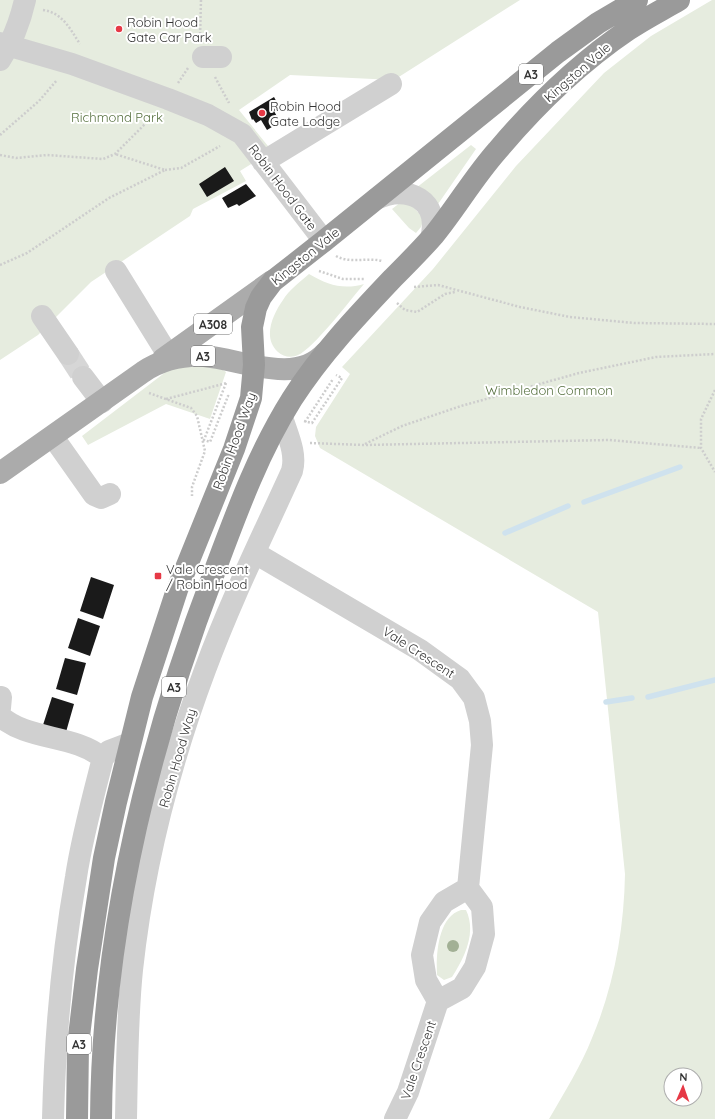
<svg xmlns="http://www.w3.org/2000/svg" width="715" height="1119" viewBox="0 0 715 1119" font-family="Quicksand,sans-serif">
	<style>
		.green { fill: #e6ecdf; fill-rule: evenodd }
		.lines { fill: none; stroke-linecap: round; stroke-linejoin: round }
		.stream { stroke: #cfe2ee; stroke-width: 5.5 }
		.building { fill: #1a1a1a }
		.minor-tunnel { stroke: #d6d6d6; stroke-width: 22; stroke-dasharray: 22 11; stroke-linecap: butt }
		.path { stroke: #cdcdcd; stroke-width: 2.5; stroke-dasharray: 2 2; stroke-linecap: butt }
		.minor { stroke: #d0d0d0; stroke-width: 22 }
		.major { stroke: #ababab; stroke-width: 22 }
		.highway { stroke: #9a9a9a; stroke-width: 22 }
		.tree { fill: #a2b095 }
		.poi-dot { fill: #e63946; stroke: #fff; stroke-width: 1.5 }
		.labels { text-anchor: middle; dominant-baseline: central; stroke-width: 4; stroke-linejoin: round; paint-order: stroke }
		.shield { fill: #fff; stroke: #707070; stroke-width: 1 }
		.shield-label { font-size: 12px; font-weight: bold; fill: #333 }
		.poi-label { font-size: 13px; fill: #333; stroke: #fff; text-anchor: start }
		.street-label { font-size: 13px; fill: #333; stroke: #fff }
		.park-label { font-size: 13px; fill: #56703f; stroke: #fff }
	</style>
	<rect width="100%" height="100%" fill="#fff"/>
	<!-- green -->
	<path class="green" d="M0 0H520L394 80 290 75 239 110 272 151 240 171 246 181 193 209 190 216 91 282 38 335 0 360Z
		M712 0H715V1119H549C564 1093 581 1066 592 1038 614 986 624 930 625 874L598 612 320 448 315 436 316 427 350 374 342 367 433 269 516 166 604 73 651 36ZM671 1075H695V1099H671Z
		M471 145 476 149 436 207 416 188Z
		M408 201 424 219 421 227 416 233 409 228 392 209 401 202Z
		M309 274C328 285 343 290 364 284 351 299 313 349 298 355 292 358 283 357 278 352 262 338 273 314 283 300 289 290 300 282 309 274Z
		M205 366 220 368 226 372 210 419 166 404 88 445 82 436 167 371 174 367Z
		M461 910H466C477 933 464 958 452 977L444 980 437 975C436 954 438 917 461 910Z"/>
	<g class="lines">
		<!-- stream -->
		<path class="stream" d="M584 502 680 467
			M505 533 568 506
			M648 697 715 680
			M606 702 632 698"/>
	</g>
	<!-- building -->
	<path class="building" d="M274 97 280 108 274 111 280 122 267 130 261 120 256 123 253 119 252 120 249 112Z
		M225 167 234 181 207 197 199 184Z
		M246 184 256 196 239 206 237 204 228 208 222 198Z
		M91 577 114 585 103 619 80 611Z
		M78 618 100 626 90 656 68 648Z
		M65 658 86 663 77 695 56 689Z
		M52 697 74 704 66 732 43 725Z"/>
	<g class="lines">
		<!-- minor-tunnel -->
		<path class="minor-tunnel" d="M68 354 83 377"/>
		<!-- path -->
		<path class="path" d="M43 10C63 13 70 29 80 44
			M200 38 201 0
			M215 77 229 103
			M178 83 188 68
			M0 135 39 101 57 80
			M0 155 16 158 47 155 103 159 115 154 154 115
			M165 170 181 168 220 146
			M336 256C350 264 367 257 382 261
			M0 265 27 253 109 198 165 170 115 154
			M319 271 343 279H364
			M414 287 438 285 520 307 570 317 634 323 715 324
			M397 303 405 310 417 312 445 294 455 292
			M226 383 204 440 210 442 228 396 231 397
			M715 390 701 419V448L715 472
			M149 393 191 408 197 416 205 451 192 487V496
			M166 399 227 383
			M304 421 312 423 342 378 336 375
			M305 422 333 379
			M310 443 364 445 609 440 701 448
			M365 444 402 426 461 406 579 373 656 357 715 354"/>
		<!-- minor -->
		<path class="minor" d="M0 43 72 64 168 99 208 115 242 134 324 241
			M203 57H221
			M0 60C13 41 20 22 25 0
			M263 162 391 84
			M376 199C408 183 441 201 431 238
			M116 271 168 355
			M42 316 68 354
			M83 377 102 402
			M53 437 94 495 101 498 110 494
			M255 553 420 650 460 679 474 698 480 721 482 745 468 888
			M0 708 1 697
			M0 716C28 741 74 734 103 758
			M53 1119C55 1037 62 957 76 877 82 837 93 797 103 758L109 751 130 743
			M126 1119C127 1070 127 1019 132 970 143 868 169 766 205 670 230 602 262 537 292 471 297 453 287 434 282 417
			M395 1119 408 1092 438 1001 462 988 475 967 484 934 482 907 468 888 444 902 430 922 422 955 426 980 438 1001"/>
		<!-- major -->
		<path class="major" d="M163 359 272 281
			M0 473 143 372C161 360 183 355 204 356 241 359 295 386 325 353"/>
		<!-- highway -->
		<path class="highway" d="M77 1119 78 1045 87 969 104 858 116 802 142 697 177 590 234 449 251 398 254 365 252 327 256 308 261 297 273 281 324 241 558 52 598 23 637 0
			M101 1119C102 931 147 748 214 573 236 514 258 453 292 399 320 355 357 316 393 278 407 264 421 250 434 235 456 208 474 177 497 151 535 106 579 63 628 30 644 19 662 10 679 0"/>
	</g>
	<!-- trees -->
	<circle class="tree" cx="453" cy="946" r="6"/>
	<!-- markers -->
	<g class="poi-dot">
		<circle cx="119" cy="29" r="4"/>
		<circle cx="262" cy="113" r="4"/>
		<rect x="154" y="572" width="8" height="8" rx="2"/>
	</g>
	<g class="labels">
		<!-- shield labels -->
		<g class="shield">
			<rect x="519" y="64" width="24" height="20" rx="3"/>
			<rect x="194" y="314" width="38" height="20" rx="3"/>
			<rect x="191" y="346" width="24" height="20" rx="3"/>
			<rect x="162" y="677" width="24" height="20" rx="3"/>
			<rect x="67" y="1034" width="24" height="20" rx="3"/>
		</g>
		<g class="shield-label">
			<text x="531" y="74">A3</text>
			<text x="213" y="324">A308</text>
			<text x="203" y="356">A3</text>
			<text x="174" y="687">A3</text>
			<text x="79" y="1044">A3</text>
		</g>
		<!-- poi labels -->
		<g class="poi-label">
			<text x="127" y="22">Robin Hood<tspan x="127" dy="15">Gate Car Park</tspan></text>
			<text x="270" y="106">Robin Hood<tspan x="270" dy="15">Gate Lodge</tspan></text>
			<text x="166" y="569">Vale Crescent<tspan x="166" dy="15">/ Robin Hood</tspan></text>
		</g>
		<!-- street labels -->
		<g class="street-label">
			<text transform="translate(577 72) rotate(-41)">Kingston Vale</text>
			<text transform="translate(283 187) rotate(53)">Robin Hood Gate</text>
			<text transform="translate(305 256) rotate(-39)">Kingston Vale</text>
			<text transform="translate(234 441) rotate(-70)">Robin Hood Way</text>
			<text transform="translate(419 652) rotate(33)">Vale Crescent</text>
			<text transform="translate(177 758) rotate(-74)">Robin Hood Way</text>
			<text transform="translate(418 1060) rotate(-71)">Vale Crescent</text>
		</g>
		<!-- park labels -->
		<g class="park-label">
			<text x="117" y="117">Richmond Park</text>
			<text x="549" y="390">Wimbledon Common</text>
		</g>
	</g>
	<!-- north arrow -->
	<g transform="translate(683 1087) rotate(2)"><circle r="19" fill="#ffffff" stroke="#adadad"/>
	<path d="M0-3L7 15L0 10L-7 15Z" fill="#e63946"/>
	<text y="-6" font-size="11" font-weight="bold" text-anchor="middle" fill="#333333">N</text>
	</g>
</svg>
